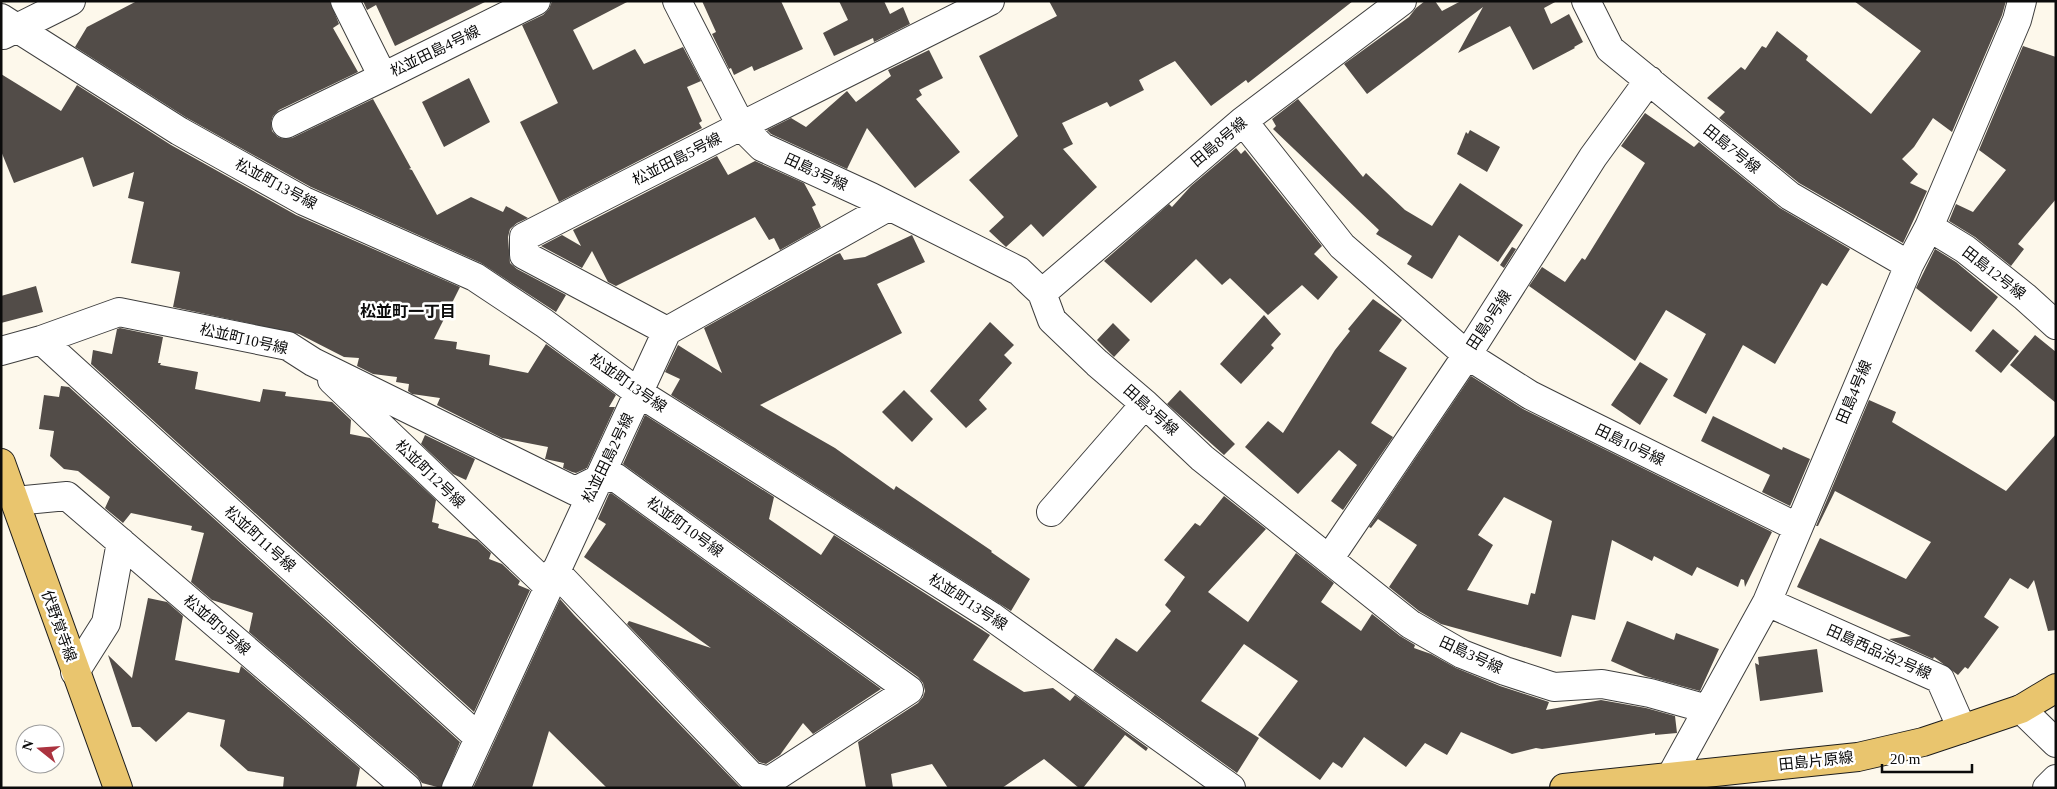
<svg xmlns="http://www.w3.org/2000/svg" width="2057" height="789" viewBox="0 0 2057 789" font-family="'Times New Roman','Noto Sans JP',serif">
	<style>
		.building { fill: #524c48; fill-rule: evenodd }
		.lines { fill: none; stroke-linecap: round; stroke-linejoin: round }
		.minor-casing { stroke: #3e3e3e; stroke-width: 30 }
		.major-casing { stroke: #1c1c1c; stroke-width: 30 }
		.minor { stroke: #fff; stroke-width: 28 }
		.major { stroke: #e9c56e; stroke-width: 28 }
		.labels { text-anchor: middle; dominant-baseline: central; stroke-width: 5; stroke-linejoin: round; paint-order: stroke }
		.street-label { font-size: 15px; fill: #0b0b0b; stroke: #fff }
		.neighbourhood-label { font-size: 16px; font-weight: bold; fill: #0b0b0b; stroke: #fff }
	</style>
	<rect width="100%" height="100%" fill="#fdf8eb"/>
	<!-- building -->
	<path class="building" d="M137 1H330L339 24 333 28 358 72 279 110 273 116 271 122 272 131 278 137 284 139 292 138 373 99 411 168 409 169 412 170 437 215 471 197 503 212 506 206 528 218 517 223 510 229 508 237 510 263 517 269 566 295 556 312 481 263 311 187 187 118 75 47 87 27Z
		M363 1H487L395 46 376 5 367 10Z
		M552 1H629L573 30 593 70 635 49 644 64 683 47 701 81 687 87 702 121 699 123 702 128 559 202 520 122 558 103 522 25 543 15 549 9Z
		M702 1H781L803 49 754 71 752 66 734 75 731 68 729 69 712 34 716 32Z
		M839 1H884L890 14 903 7 910 24 874 42 873 38 834 56 823 33 848 20Z
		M1049 1H1353L1248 83 1246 80 1211 106 1175 61 1139 80 1144 90 1110 107 1107 102 1062 123 1073 144 1063 149 1097 187 1043 237 1031 224 1006 247 989 231 1004 217 969 180 1018 136 979 56 1057 16Z
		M1425 1H1435L1442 11 1461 1H1557L1544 8 1551 24 1569 14 1583 42 1574 47 1575 48 1533 70 1510 26 1458 53 1483 7 1367 94 1344 64 1409 17 1416 8Z
		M1854 1H2006L2002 15 1952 132 1933 118 1914 147 1902 159 1918 174 1910 183 1927 191 1903 243 1799 183 1719 118 1725 112 1707 98 1741 67 1745 70 1762 46 1766 48 1777 31 1808 56 1806 60 1871 114 1921 51Z
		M2023 46 2056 57V199L2018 244 2024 249 2011 266 1975 237 1949 221 1956 204 1973 212 2006 170 1979 150Z
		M929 50 943 78 919 90 922 95 916 99 960 152 915 188 867 128 847 169 771 134 767 130 791 118 806 127 847 91 856 102 891 76 888 70Z
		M1 74 61 111 77 85 171 145 296 215 460 287 434 339 457 342 456 349 490 355 489 365 528 373 546 344 616 395 609 407H615L587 468 576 473 572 472 563 468 564 463 545 459 548 447 502 438 437 405 440 398 412 394 408 391 409 384 396 382 397 377 373 374 357 366 359 358 344 357 299 334 173 307 180 272 131 263 144 202 128 198 134 172 93 187 83 157 14 183 1 151Z
		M469 78 490 122 444 147 422 102Z
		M1298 99 1363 177 1366 173 1405 210 1432 226 1460 183 1523 225 1498 262 1459 235 1432 279 1407 264 1412 256 1376 234 1379 230 1273 129 1276 126 1272 119Z
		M1645 113 1694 147 1699 142 1780 208 1850 249 1827 286 1822 283 1775 364 1743 345 1706 414 1673 396 1706 334 1666 310 1635 361 1529 286 1542 267 1565 282 1582 258 1585 260 1645 163 1621 146Z
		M1470 130 1500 147 1487 172 1457 154 1466 132 1468 134Z
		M1236 148 1241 154 1245 150 1322 246 1314 254 1338 277 1318 300 1302 285 1268 315 1230 278 1222 285 1196 259 1151 303 1104 261 1169 204 1172 207 1191 186Z
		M717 156 728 175 755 161 804 183 816 205 812 207 821 227 780 250 774 238 769 240 755 217 616 286 608 282 592 251 582 268 541 246 562 235 581 246 573 230Z
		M912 235 925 262 877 284 902 333 760 405 835 448 894 490 896 486 992 551 991 552 1030 579 1011 611 671 395 680 379 665 372 678 345 722 373 704 328 835 255 840 253 844 260 865 257Z
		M1512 247 1516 249 1504 268 1500 265Z
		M1935 249 1956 262 1998 297 1971 332 1916 288Z
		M36 286 43 312 1 323V296Z
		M1373 299 1402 320 1379 351 1407 368 1371 423 1393 437 1343 510 1331 501 1357 465 1339 450 1298 494 1245 447 1268 421 1283 433 1335 350 1350 331 1348 329Z
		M1264 315 1281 334 1271 345 1274 348 1241 384 1220 364Z
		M990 322 1014 345 1004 355 1012 363 979 400 987 409 966 428 930 391Z
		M1113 323 1130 340 1114 357 1097 340Z
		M120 328 163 337 158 363H161L160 365 198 372 195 389 260 402 263 389 286 392 285 396 332 402 351 420 350 434 370 438 436 500 432 522 439 524 438 528 477 540 491 553 489 559 502 564 520 581 518 585 530 590 474 712 91 364 93 350 112 354 117 329Z
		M1993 329 2019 351 2001 373 1975 351Z
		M2035 335 2056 352V403L2010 365Z
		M1640 362 1668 379 1640 425 1611 405Z
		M1471 376 1523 409 1772 532 1745 587 1744 580 1741 579 1738 587 1697 567 1692 576 1654 556 1652 561 1612 540 1595 620 1572 615 1561 657 1441 624 1419 611 1389 587 1417 545 1378 519 1371 528 1369 527ZM1504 497 1552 521 1535 594 1531 593 1528 605 1467 590 1493 545 1478 535Z
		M61 386 69 387 460 742 441 788 422 783 417 776 249 632 253 613 212 600 191 582 204 533 191 530 192 526 131 513 123 523 105 508 110 497 78 471 64 469 50 456 54 431 39 429 44 395 59 397Z
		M904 390 933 419 912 442 882 412Z
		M1180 390 1235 444 1224 455 1167 404Z
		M1869 400 1896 412 1892 422 2006 491 2056 434V630L2048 631 2034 580 2028 589 2010 578 1984 617 1999 627 1968 669 1965 667 1958 675 1934 657 1933 659 1889 639 1911 636 1797 587 1820 538 1906 579 1931 542 1835 491 1818 526H1816Z
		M645 415 774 497 769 519 821 555 834 535 990 635 973 660 1024 692 1053 688 1070 701 1075 695 1148 748 1146 751 1125 735 1083 788H1079L1044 759 1002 788H948L932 764 891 774 893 788H866L858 742 918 703 923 697 925 691 923 683 918 677 623 464Z
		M1713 416 1782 450 1783 447 1810 459 1790 506 1762 492 1770 475 1701 441Z
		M425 435 475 459 466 480 453 474 421 444Z
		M611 493 881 689 813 734 803 723 780 755 766 764 759 762 627 624 629 621 711 648 584 557 606 524 598 519 609 494Z
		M1224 496 1266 529 1208 592 1248 622 1296 553 1334 583 1321 602 1361 631 1372 614 1400 636 1415 645 1414 648 1431 654 1456 668 1500 686 1549 702 1546 710 1601 700 1646 708 1675 716 1677 733 1655 735V733L1542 749 1536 748 1512 754 1461 732 1447 755 1425 743 1406 767 1364 737 1342 768 1333 762 1320 780 1258 735 1298 681 1244 644 1201 701 1259 738 1237 773 1093 670 1116 638 1137 652 1171 611 1165 605 1185 577 1164 560 1195 523 1200 526Z
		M148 598 167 602 183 616 175 660 239 673 241 666 360 768 356 788H283L284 777 248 771 220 746 225 720 188 712 156 742 140 727H132L108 655 132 678Z
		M560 599 574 615 741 788H607L549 731 532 788H473Z
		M1627 621 1674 640 1676 633 1719 649 1700 691 1645 676 1611 661Z
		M1817 649 1823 692 1760 701 1755 663 1759 665 1758 657Z"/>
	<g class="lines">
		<!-- minor casing -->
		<g class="minor-casing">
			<path id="minor" d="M345 1 383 77 536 1
				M677 1 741 126 762 147 871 197 1019 271 1042 293 1052 320 1097 363 1145 404 1202 458 1410 624 1462 654 1505 671 1554 687 1602 684 1650 693 1707 709
				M1586 1 1610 49 1790 196 1909 265
				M1 18 179 131 304 201 475 277 544 323 639 393 991 616 1231 788
				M3 35 71 1
				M1243 121 1342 246 1467 355 1530 395 1574 417 1797 527
				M286 124 383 77
				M1929 227 1965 249 2025 297 2056 325
				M1042 293 1243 121 1402 1
				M667 331 524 255V237L741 126 990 1
				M41 340 479 738
				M1 351 41 340 119 312 288 346 313 362 575 491 597 480 615 477 909 690 769 781 751 776 555 571
				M332 380 548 586
				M15 501 67 496 407 788
				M1051 512 1145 404
				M1329 559 1467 355 1593 157 1649 80
				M1767 602 1940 679 1962 729
				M75 672 106 623 121 542
				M2021 709 2056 743
				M1671 776 1767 602 1909 265 1929 227 2017 20 2022 1
				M456 788 667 331 888 207
				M2047 788 2056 779"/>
		</g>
		<!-- major casing -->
		<g class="major-casing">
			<path id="major" d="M1 463 118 788
				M1564 788 1858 757 1923 742 1962 729 2021 709 2056 688"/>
		</g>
		<!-- minor -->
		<use href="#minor" class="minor"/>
		<!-- major -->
		<use href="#major" class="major"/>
	</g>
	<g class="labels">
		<!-- street labels -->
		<g class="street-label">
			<text transform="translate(435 51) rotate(-26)">松並田島4号線</text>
			<text transform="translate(1219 142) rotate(-40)">田島8号線</text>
			<text transform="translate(1732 149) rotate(39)">田島7号線</text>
			<text transform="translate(677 159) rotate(-27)">松並田島5号線</text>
			<text transform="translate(816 172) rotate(25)">田島3号線</text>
			<text transform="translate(276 184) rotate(28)">松並町13号線</text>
			<text transform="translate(1994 273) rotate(38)">田島12号線</text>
			<text transform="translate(1489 320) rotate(-57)">田島9号線</text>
			<text transform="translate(244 339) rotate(13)">松並町10号線</text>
			<text transform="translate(628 383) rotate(35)">松並町13号線</text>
			<text transform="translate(1854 392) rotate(-67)">田島4号線</text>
			<text transform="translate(1151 410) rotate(42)">田島3号線</text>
			<text transform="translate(1630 445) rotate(26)">田島10号線</text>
			<text transform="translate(608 458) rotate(-64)">松並田島2号線</text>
			<text transform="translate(430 474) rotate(44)">松並町12号線</text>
			<text transform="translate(685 527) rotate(36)">松並町10号線</text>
			<text transform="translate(260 539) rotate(42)">松並町11号線</text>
			<text transform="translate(968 602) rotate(33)">松並町13号線</text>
			<text transform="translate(217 625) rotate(41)">松並町9号線</text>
			<text transform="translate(59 626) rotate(70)">伏野覚寺線</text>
			<text transform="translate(1879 652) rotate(24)">田島西品治2号線</text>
			<text transform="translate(1471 655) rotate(25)">田島3号線</text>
			<text transform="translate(1816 761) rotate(-6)">田島片原線</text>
		</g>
		<!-- neighbourhood labels -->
		<g class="neighbourhood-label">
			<text x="408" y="311">松並町一丁目</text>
		</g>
	</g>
	<!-- border -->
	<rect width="2057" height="789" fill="none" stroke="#0b0b0b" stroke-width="5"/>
	<!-- north arrow -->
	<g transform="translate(40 749) rotate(287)"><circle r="24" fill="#ffffff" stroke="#9d9d9d"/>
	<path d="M0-4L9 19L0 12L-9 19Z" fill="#ab333f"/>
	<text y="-8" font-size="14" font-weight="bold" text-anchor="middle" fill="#0b0b0b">N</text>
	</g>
	<!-- scale -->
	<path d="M1882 764v8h90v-8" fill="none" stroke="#0b0b0b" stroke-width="2.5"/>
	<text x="1890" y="764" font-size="15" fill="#0b0b0b" stroke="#ffffff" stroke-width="4" paint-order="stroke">20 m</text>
</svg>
